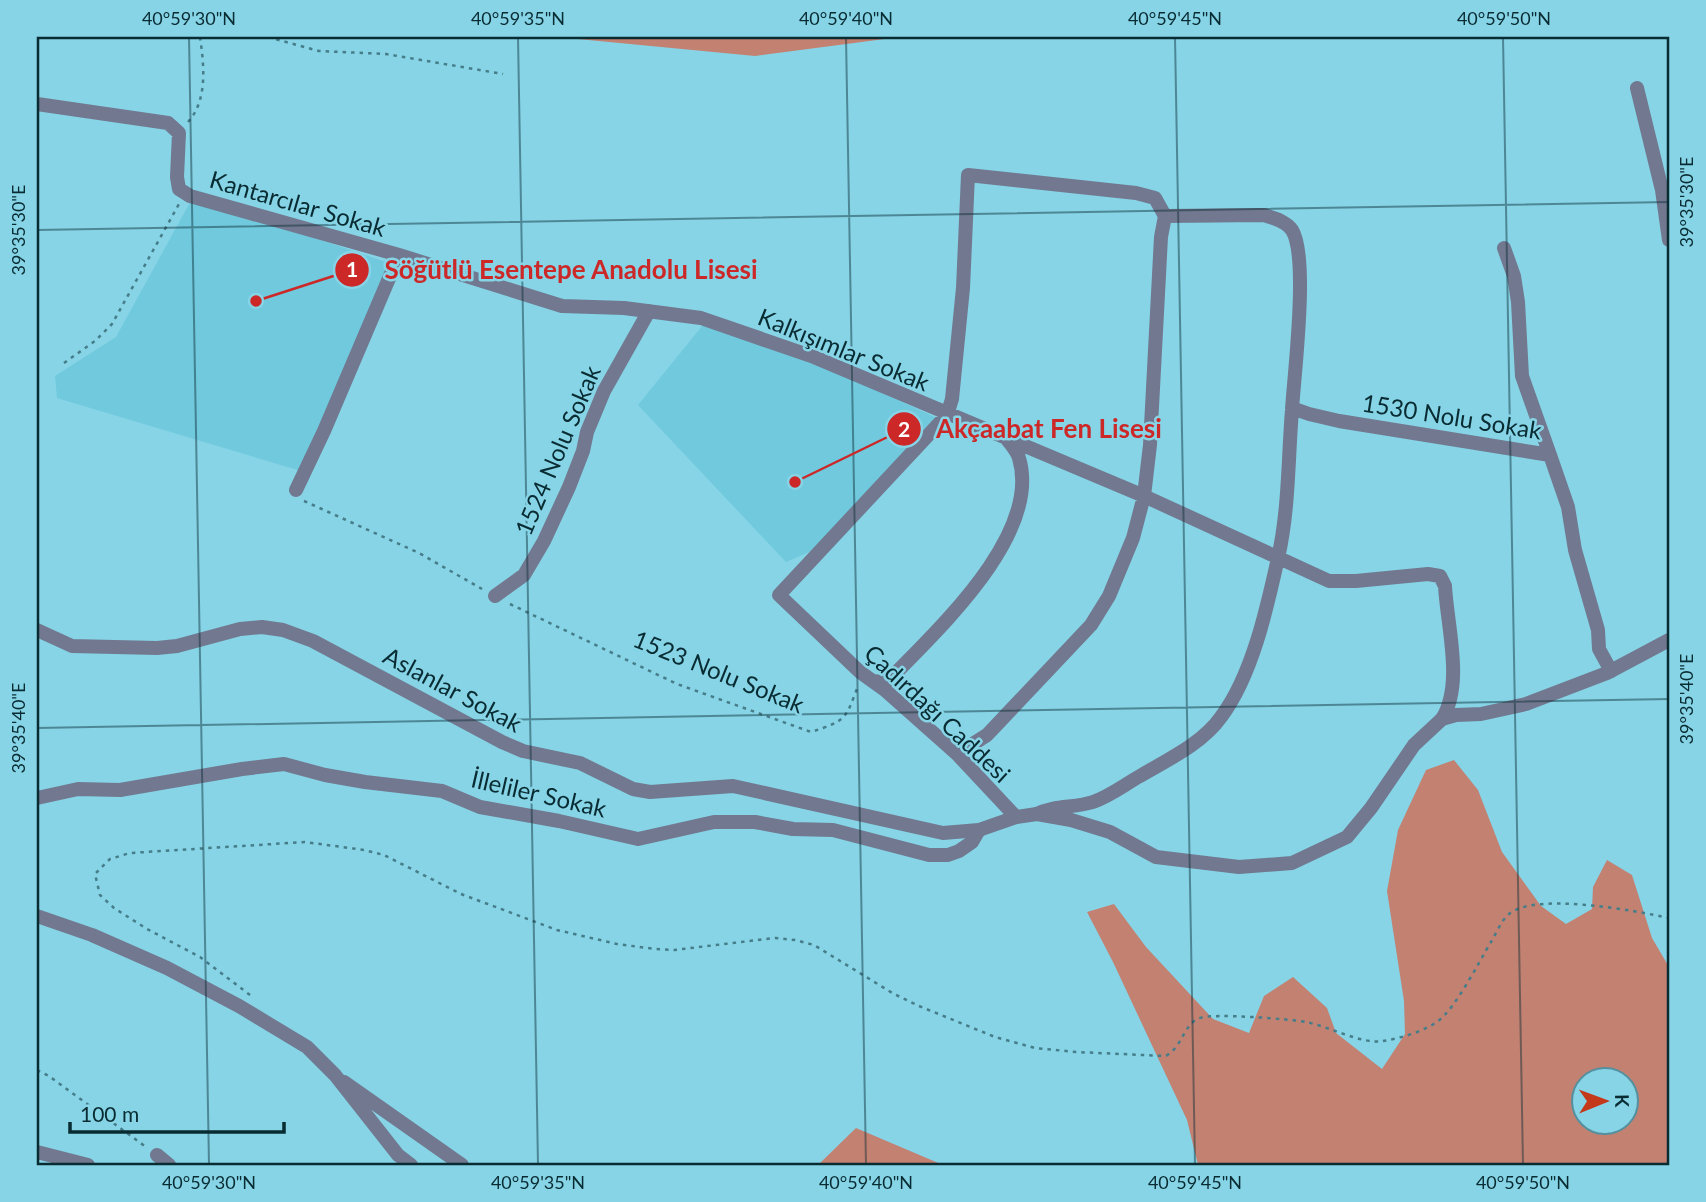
<svg xmlns="http://www.w3.org/2000/svg" width="1706" height="1202" viewBox="0 0 1706 1202" font-family="Lato,sans-serif">
	<style>
		.built { fill: #70c9dd }
		.forest { fill: #c38172; fill-rule: evenodd }
		.lines { fill: none; stroke-linecap: round; stroke-linejoin: round }
		.path { stroke: #467d89; stroke-width: 2.5; stroke-dasharray: 3.5 5; stroke-linecap: butt }
		.minor { stroke: #72788f; stroke-width: 14 }
		.tertiary { stroke: #72788f; stroke-width: 14 }
		.ticks { fill: none; stroke: #092b32; stroke-width: 2; stroke-opacity: 0.45 }
		.labels { text-anchor: middle; dominant-baseline: central; stroke-width: 5; stroke-linejoin: round; paint-order: stroke }
		.street-label { font-size: 24px; fill: #092b32; stroke: #86d4e6 }
		.leader { fill: none; stroke: #cc2828; stroke-width: 2.5 }
		.callout-dot { fill: #cc2828; stroke: #86d4e6; stroke-width: 2.5 }
		.mark-label { font-size: 21px; text-anchor: middle; font-weight: bold; fill: #fff }
		.callout-label { font-size: 26px; text-anchor: middle; font-weight: bold; fill: #cc2828; stroke: #86d4e6; stroke-width: 5; stroke-linejoin: round; paint-order: stroke }
		.neatline { fill: none; stroke: #092b32; stroke-width: 2.5 }
		.ticks-label { font-size: 18px; text-anchor: middle; fill: #092b32 }
	</style>
	<rect width="100%" height="100%" fill="#86d4e6"/>
	<!-- built -->
	<path class="built" d="M193 197 392 264 301 471 57 398 55 376 116 337Z
		M703 325 764 339 937 418 823 546 786 562 638 405Z"/>
	<!-- forest -->
	<path class="forest" d="M557 37H900L755 56Z
		M1454 760 1478 790 1502 852 1541 906 1566 924 1592 909 1593 887 1607 860 1632 875 1652 938 1669 967V1165H1198L1187 1120 1113 962 1087 912 1114 904 1146 947 1213 1019 1249 1033 1264 996 1293 977 1327 1008 1336 1033 1382 1069 1405 1034 1404 1001 1387 891 1398 830 1426 770ZM1584 1080H1626V1122H1584Z
		M856 1128 943 1165H818Z"/>
	<g class="lines">
		<!-- path -->
		<path class="path" d="M268 37 319 51 386 54 503 74
			M188 122C208 100 204 65 200 37
			M64 363 95 341 112 324 179 204
			M304 501 419 553 482 589
			M510 604 677 684 811 732C847 720 845 720 858 686
			M250 995 200 957 147 929 114 908 100 895 95 874 110 859 130 853 305 842 364 850 384 855 461 894 557 930 617 944 655 949 674 950 775 938 795 940 814 945 894 994 919 1006 995 1037 1035 1048 1076 1052 1166 1056C1184 1045 1183 1024 1200 1018 1212 1013 1291 1019 1306 1022 1328 1026 1363 1045 1383 1041 1401 1038 1423 1032 1438 1021 1455 1009 1479 962 1491 942 1496 934 1501 921 1508 915 1532 891 1637 911 1669 918
			M37 1070 49 1076 146 1147"/>
		<!-- minor -->
		<path class="minor" d="M1637 88 1662 190 1669 240
			M37 104 168 123 179 133 177 177 179 189 190 196 399 255 562 306 624 308 701 318 814 357 1144 496 1329 581H1356L1428 574 1440 576 1445 586C1447 626 1464 684 1442 719
			M1504 248 1514 276 1518 302 1522 376 1550 455
			M1292 408 1309 414 1339 421 1550 455 1568 507 1575 550 1598 630 1599 649 1611 671
			M296 490 324 431 399 255
			M495 596 524 575 544 541 569 487 583 451 587 432 604 391 649 311
			M873 681 882 682 889 680C937 630 1042 535 1019 458 1017 451 1011 445 1007 439
			M957 754 987 735 1091 625 1109 596 1133 538 1144 496 1150 445 1161 237 1165 216
			M37 798 78 789 120 790 242 769 284 764 325 775 365 782 442 791 480 807 559 821 638 839 714 822H755L793 829 833 830 929 855H948L959 851 972 842 979 830
			M1016 817 957 754 885 690 860 672 779 595 947 415 952 399 963 288 968 175 1136 193 1155 198 1165 216 1264 215C1273 218 1286 221 1292 230 1309 257 1294 375 1292 410 1288 459 1289 510 1278 558 1267 608 1252 676 1221 717 1202 744 1167 760 1140 776 1124 785 1110 796 1093 802 1075 808 1054 805 1037 814
			M37 916 92 935 167 968 239 1006 307 1047 335 1075 398 1155 411 1165
			M344 1082 462 1165
			M37 1152 88 1165
			M157 1155 169 1165"/>
		<!-- tertiary -->
		<path class="tertiary" d="M37 630 72 646 157 648 177 646 240 629 262 627 283 630 313 641 502 742 523 751 580 763 633 789 650 792 733 786 943 833 979 830 1016 817 1037 814 1071 820 1110 832 1156 857 1239 867 1292 863 1347 837 1371 808 1414 745 1442 719 1456 715 1481 714 1526 704 1607 673 1669 640"/>
	</g>
	<!-- ticks -->
	<path class="ticks" d="M189 37 209 1165M518 37 538 1165M846 37 866 1165M1175 37 1195 1165M1503 37 1523 1165M37 230 1669 202M37 728 1669 699"/>
	<g class="labels">
		<!-- street labels -->
		<g class="street-label">
			<text transform="translate(298 203) rotate(16)">Kantarcılar Sokak</text>
			<text transform="translate(844 349) rotate(22)">Kalkışımlar Sokak</text>
			<text transform="translate(1452 416) rotate(9)">1530 Nolu Sokak</text>
			<text transform="translate(557 450) rotate(-67)">1524 Nolu Sokak</text>
			<text transform="translate(719 671) rotate(22)">1523 Nolu Sokak</text>
			<text transform="translate(453 689) rotate(28)">Aslanlar Sokak</text>
			<text transform="translate(938 713) rotate(43)">Çadırdağı Caddesi</text>
			<text transform="translate(539 793) rotate(13)">İlleliler Sokak</text>
		</g>
	</g>
	<!-- callouts -->
	<path class="leader" d="M256 301L352 270M795 482L904 429"/>
	<g class="callout-dot">
		<circle cx="256" cy="301" r="7"/>
		<circle cx="795" cy="482" r="7"/>
		<circle cx="352" cy="270" r="18"/>
		<circle cx="904" cy="429" r="18"/>
	</g>
	<g class="mark-label">
		<text x="352" y="277">1</text>
		<text x="904" y="437">2</text>
	</g>
	<g class="callout-label">
		<text x="571" y="279">Söğütlü Esentepe Anadolu Lisesi</text>
		<text x="1049" y="438">Akçaabat Fen Lisesi</text>
	</g>
	<!-- border -->
	<rect width="1706" height="1202" fill="none" stroke="#86d4e6" stroke-width="77"/>
	<!-- north arrow -->
	<g transform="translate(1605 1101) rotate(89)"><circle r="33" fill="#86d4e6" stroke="#54909e" stroke-width="2"/>
	<path d="M0-5L12 26L0 18L-12 26Z" fill="#c3391a"/>
	<text y="-10" font-size="19" font-weight="bold" text-anchor="middle" fill="#092b32">K</text>
	</g>
	<!-- scale -->
	<path d="M70 1122v10h214v-10" fill="none" stroke="#092b32" stroke-width="3.5"/>
	<text x="80" y="1122" font-size="21" fill="#092b32" stroke="#86d4e6" stroke-width="5" paint-order="stroke">100 m</text>
	<rect x="38" y="38" width="1630" height="1126" class="neatline"/>
	<g class="ticks-label">
		<text x="189" y="25">40°59'30"N</text>
		<text x="518" y="25">40°59'35"N</text>
		<text x="846" y="25">40°59'40"N</text>
		<text x="1175" y="25">40°59'45"N</text>
		<text x="1504" y="25">40°59'50"N</text>
		<text transform="translate(1687 202) rotate(-90)" y="6">39°35'30"E</text>
		<text transform="translate(19 230) rotate(-90)" y="6">39°35'30"E</text>
		<text transform="translate(1687 699) rotate(-90)" y="6">39°35'40"E</text>
		<text transform="translate(19 728) rotate(-90)" y="6">39°35'40"E</text>
		<text x="209" y="1189">40°59'30"N</text>
		<text x="538" y="1189">40°59'35"N</text>
		<text x="866" y="1189">40°59'40"N</text>
		<text x="1195" y="1189">40°59'45"N</text>
		<text x="1523" y="1189">40°59'50"N</text>
	</g>
</svg>
